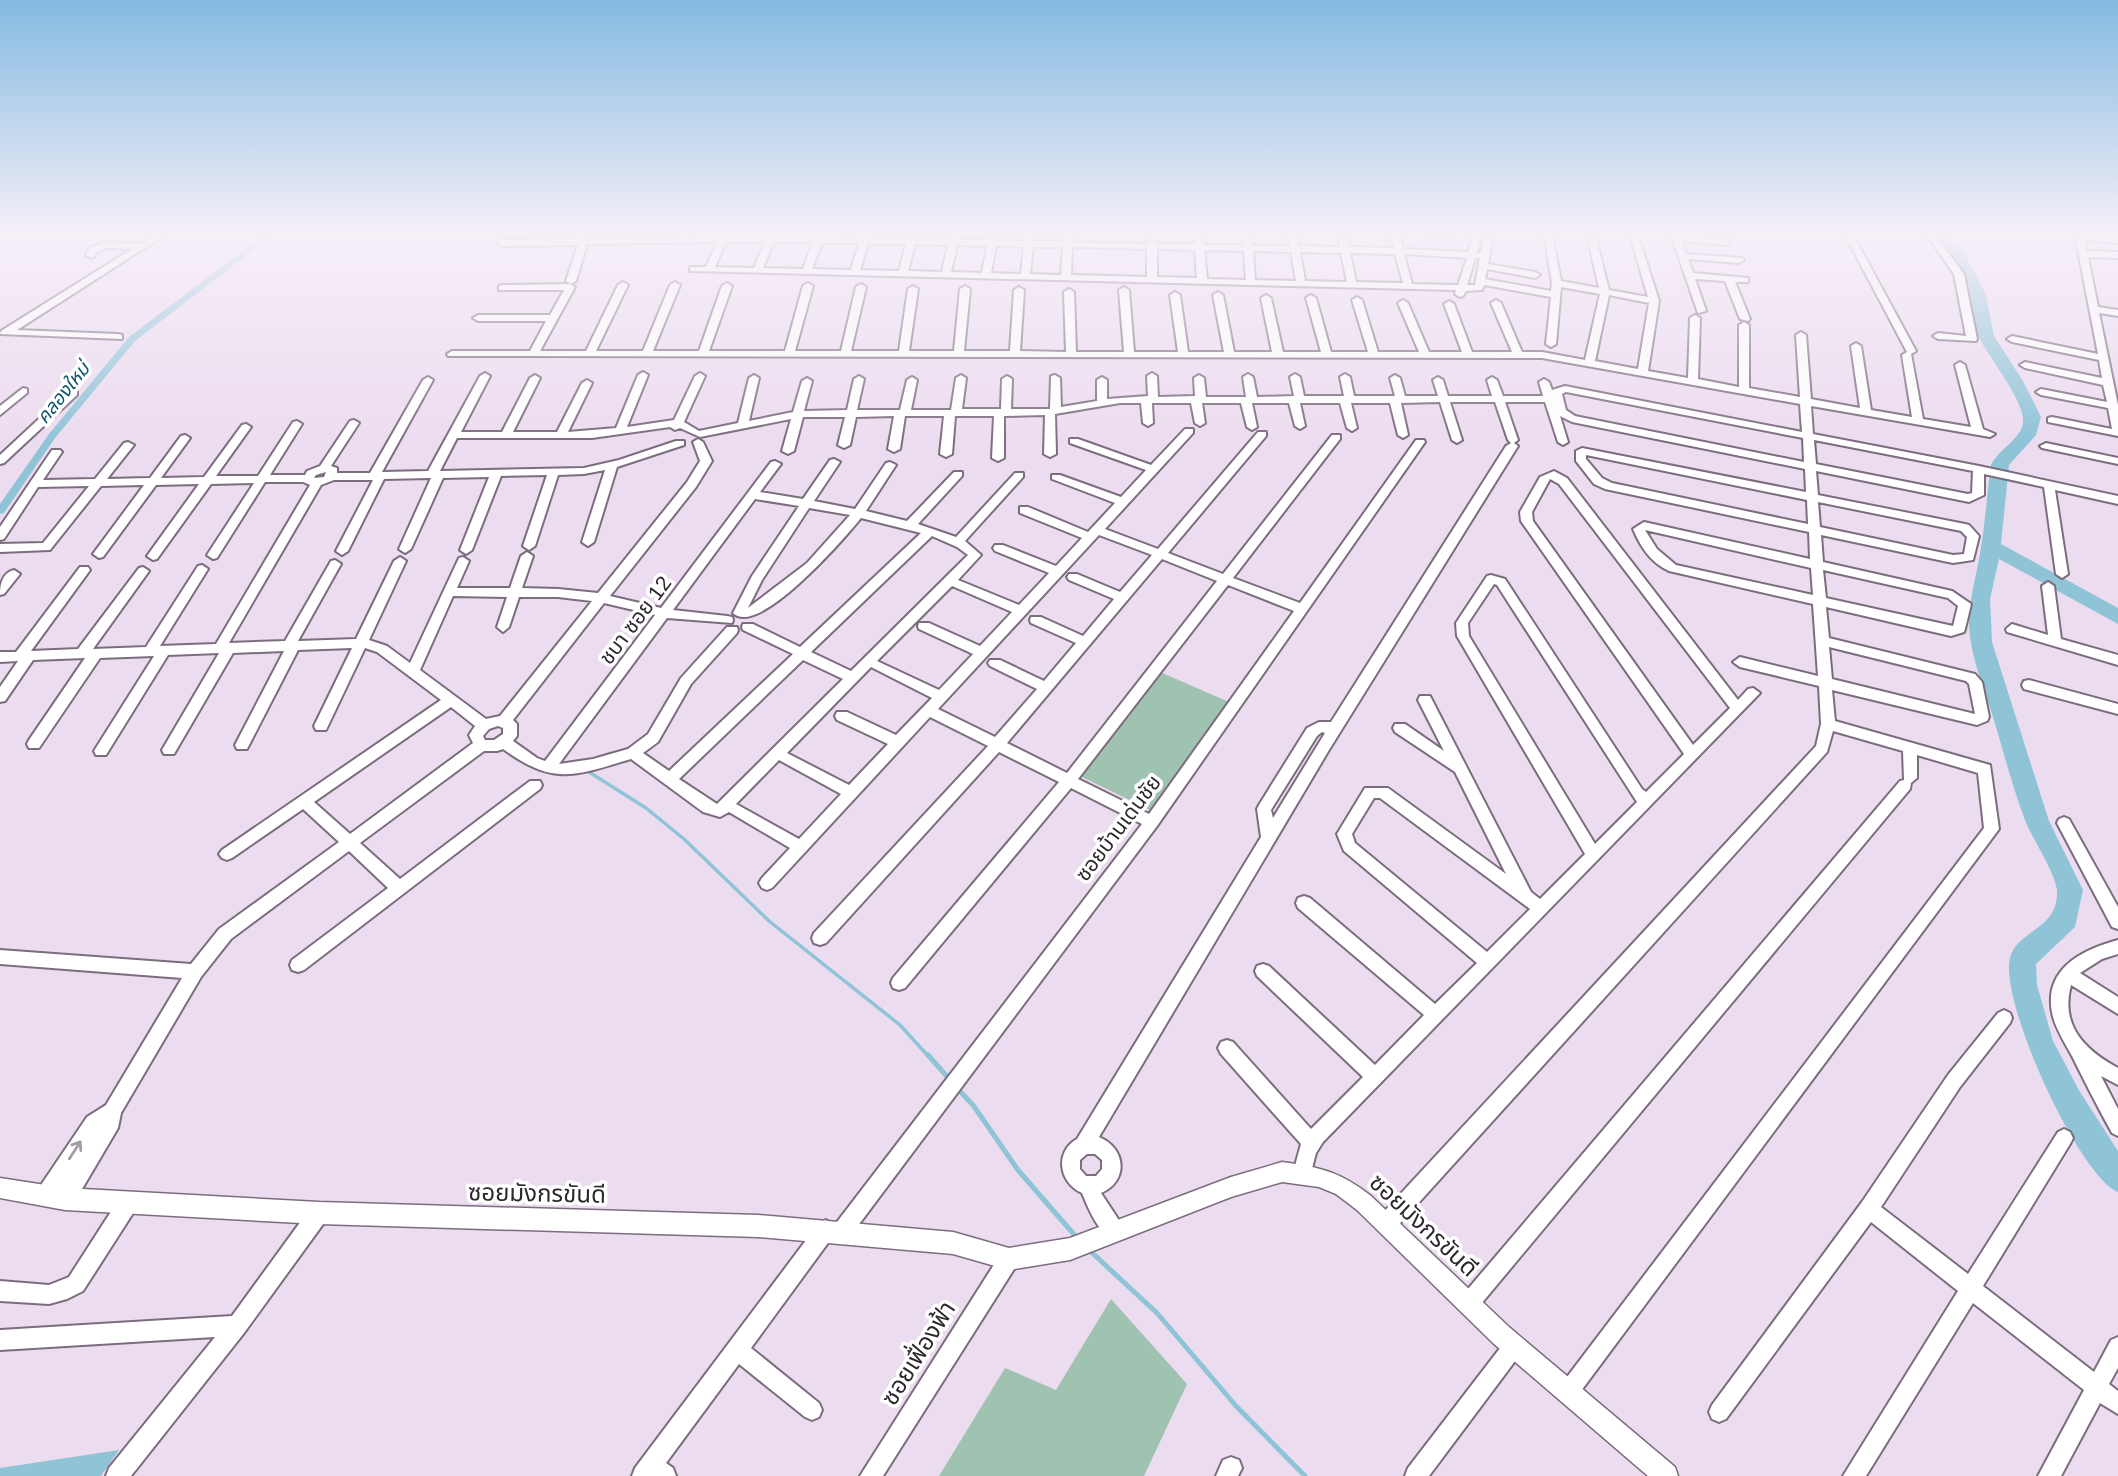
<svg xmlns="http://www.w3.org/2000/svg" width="2118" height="1476" viewBox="0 0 2118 1476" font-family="Helvetica,'Noto Sans Thai',sans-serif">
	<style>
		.green { fill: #a0c2b0 }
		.water { fill: #8fc4d7 }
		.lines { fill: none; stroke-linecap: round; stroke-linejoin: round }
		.stream-far1 { stroke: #8fc4d7; stroke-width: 3.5 }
		.stream { stroke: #8fc4d7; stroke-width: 5 }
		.canal { fill: #8fc4d7; fill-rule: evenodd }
		.river { fill: #8fc4d7; fill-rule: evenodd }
		.minor-casing { stroke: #7c6d7e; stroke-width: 4 }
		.tertiary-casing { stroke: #7c6d7e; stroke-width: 3 }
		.minor { fill: #fff; fill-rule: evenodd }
		.tertiary { fill: #fff; fill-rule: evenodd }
		.oneway { stroke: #a09ea1 }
		.labels { text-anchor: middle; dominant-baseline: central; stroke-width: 7; stroke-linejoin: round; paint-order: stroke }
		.far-water-label { font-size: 19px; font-style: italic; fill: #0d566a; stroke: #fff }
		.street-label { font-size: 21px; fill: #2d272e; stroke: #fff }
		.near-street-label { font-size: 24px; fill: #2d272e; stroke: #fff }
	</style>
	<rect width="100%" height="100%" fill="#ecdcef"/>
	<!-- green -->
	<path class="green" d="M1160 672 1229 702 1152 811 1080 776Z
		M1111 1299 1187 1384 1144 1476H939L1005 1368 1056 1390Z"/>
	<!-- water -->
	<path class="water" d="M119 1450 101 1476H0V1468Z"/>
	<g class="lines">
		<!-- stream-far1 -->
		<path class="stream-far1" d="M589 772 646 808 684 839 769 921 900 1025 929 1057"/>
		<!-- stream -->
		<path class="stream" d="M928 1055 951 1081
			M956 1087 973 1105 1018 1170 1078 1239
			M1088 1249 1157 1313 1236 1406 1305 1476"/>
		<!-- canal -->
		<path class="canal" d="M264 235H273L135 341 55 438 4 513 0 514V504L49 434 129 337Z"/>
		<!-- river -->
		<path class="river" d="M1935 235H1950L1961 247 1986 295 1994 336 2023 381 2041 417 2036 435 2009 465 2001 544 2118 608V624L1999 559 1990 599 1992 642 2049 821 2083 890 2075 927 2036 964 2037 985 2053 1041 2080 1092 2118 1151V1192C2079 1176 1999 1002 2010 958 2017 930 2058 930 2057 892 2057 874 2032 839 2025 820 2012 786 2003 749 1992 714 1985 691 1975 667 1971 643 1965 612 1975 583 1980 554 1985 525 1987 494 1991 465 1998 450 2021 439 2023 423 2026 402 1988 357 1979 337 1973 325 1975 308 1970 295 1963 273 1949 253 1935 235Z"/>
		<!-- minor casing -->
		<g class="minor-casing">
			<path id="minor" d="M155 235H165L17 330 118 334 122 335V339L0 334 1 331 132 249 107 248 96 252 94 257 91 258 86 255 89 248 106 242 140 244Z
				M581 235H589L588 239 720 237 721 235H729V237L776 235V236L815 237 816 235H824V237L861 238 862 235H870V238L908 239 909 235H917L916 239 950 240 951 235H959V240H988L989 235H997V241H1025L1027 235H1031L1034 237V241L1063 242 1064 235H1072V242L1148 244V235H1156V244H1195V235H1203L1204 245H1243V235H1251L1252 246H1290L1288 235H1296L1299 246 1340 247 1338 235H1346L1349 247 1394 248 1391 235H1399L1403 249 1468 252 1474 235H1482L1477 253H1481L1485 235H1493L1488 264 1535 272 1540 275 1535 278 1487 269 1485 279 1551 291 1552 283 1544 235H1552L1561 281 1599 288 1587 235H1595L1609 290 1648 297 1630 235H1638L1659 301 1648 371 1688 378 1690 318 1695 315 1700 318 1698 379 1739 387V325L1744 322 1749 325V388L1800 397 1796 335 1801 332 1806 335 1811 399 1860 408 1851 346 1856 343 1861 346 1871 410 1912 417 1902 355 1907 352 1845 235H1853L1916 351 1911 354 1923 419 1971 427 1955 365 1960 362 1965 365 1983 429 1995 434 1990 437 1811 406 1813 434 1979 466 2118 496V504L2055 490 2068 574 2062 578 2056 574 2044 487 1984 474V495L1969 502 1816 471 1818 495 1965 524 1969 525 1979 536 1973 560 1953 563 1821 535 1823 562 1952 591 1971 604 1965 629 1964 632 1951 636 1826 607 1829 638 1975 674 1982 682 1989 717 1987 721 1977 725 1832 690 1835 721 1990 765 1999 829 1575 1399 1568 1402 1561 1399 1558 1392 1561 1385 1984 828 1978 773 1917 755V778L1911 783 1910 789 1476 1310 1469 1313 1462 1310 1459 1303 1462 1296 1900 781 1904 780 1903 751 1833 731 1827 752 1394 1230 1387 1232 1380 1230 1378 1223 1380 1216 1816 746 1821 724 1819 686 1740 667 1733 662 1740 657 1818 676 1813 604 1669 571C1651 563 1640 546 1633 529L1644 522 1810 559 1809 532 1605 489 1594 484 1576 461V451L1582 448 1806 492 1805 469 1572 422 1560 416 1568 442 1563 445 1558 442 1545 402H1505L1518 440 1514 443 1518 446 1329 750 1099 1137C1126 1148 1129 1181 1101 1193L1126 1231 1123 1238 1116 1241C1098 1233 1089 1210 1082 1193 1059 1183 1054 1152 1077 1139L1261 837 1257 809 1259 805 1307 728 1319 722H1331L1506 446 1511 443 1508 440 1495 402H1450L1462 440 1457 443 1452 440 1440 402 1401 403 1408 435 1403 438 1398 435 1390 403H1351L1357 428 1352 431 1347 428 1340 403H1300L1305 426 1300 429 1295 426 1289 403H1252L1257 427 1252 430 1247 427 1241 403H1202L1205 423 1200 426 1195 423 1191 403H1152L1153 423 1148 426 1143 423 1141 403H1120L1055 414 1056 454 1050 457 1044 454 1045 415 1004 416V458L998 461 992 458 994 416H955L952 454 946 457 940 454 944 416H905L900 449 894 452 888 449 894 416 856 417 850 445 844 448 838 445 845 417H803L794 451 788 454 782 451 791 419 700 437 680 428 675 430 670 427 592 438H457L440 471 584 468 619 460 676 441H684V445L617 467 594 542 588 546 582 542 605 470 584 474 558 475 535 546 529 550 523 546 547 475 501 476 472 550 466 554 460 550 489 477 443 478 411 549 405 553 399 549 431 478 384 479 348 551 342 555 336 551 373 480H334L321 485 229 643 285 641 331 561 335 560 341 564 298 641 356 639 394 561 400 557 406 561 369 640 387 646 410 663 459 558 463 557 469 561 457 588H510L521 556 527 552 533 556 522 588 558 589 598 593 687 482 700 461 693 442 698 439 703 442 712 461 696 487 610 596 661 608 771 462 775 461 781 464 760 492 803 499 830 460 834 459 840 462 814 501 855 509 886 463 890 462 896 465 866 511 907 521 954 472H962V476L918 524 956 537 1015 473H1023V477L965 541 981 555 958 580 1019 605 1049 573 995 551 993 548 995 545H1003L1056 566 1082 538 1020 513V507H1028L1088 532 1115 503 1052 479V475H1060L1121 497 1146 470 1070 443V439H1078L1151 465 1185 429H1193V433L1105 529 1158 549 1258 432H1266V436L1168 553 1223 574 1332 435H1340V439L1233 578 1300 603 1416 440H1424L1425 442 1157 826 848 1239 841 1242 833 1236 751 1348 819 1403 822 1410 819 1417 812 1420 805 1417 739 1364 666 1463 673 1468 676 1476H632L635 1468 819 1223 826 1220 834 1226 1142 824 1071 788 905 988 899 990 893 988 891 983 893 978 1059 782 999 752 826 943 820 945 814 943 812 938 814 933 988 746 930 717 772 888 767 890 762 888 759 883 762 878 790 848 729 812 720 817 703 812 631 759C574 776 554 786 503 749L497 751H484L360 843 400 879 530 781H540L542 785 540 789 304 970 298 972 292 970 290 965 292 960 388 888 349 851 231 939 201 977 121 1113 118 1128 72 1206 65 1208 58 1206 56 1199 58 1193 53 1202 46 1204 39 1202 37 1195 39 1188 87 1117 106 1105 182 978 0 964V950L191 964 219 929 339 842 303 809 232 858 227 860 222 858 219 854 222 850 441 700 377 652 365 648 326 730H316L314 726 352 648 298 650 247 749H237L235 745 284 651 233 653 174 754H164L162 750 219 653 168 655 106 755H96L94 751 154 656 100 658 39 748H29L27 744 29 740 85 658 33 660 5 701 0 702V687L18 661 0 662V652H16L80 567H88L90 570 31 651 78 649 139 568 143 567 149 571 93 649 146 647 198 566 202 565 208 569 160 646 216 644 310 485 303 482H265L217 558 213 559 207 555 254 483 211 484 157 559 153 560 147 556 199 484 156 485 103 557 99 558 93 554 144 485 101 486 50 550 0 552V544L43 543 89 486 38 487 4 539 0 540V527L52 450H60L62 452 43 480 95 479 124 443 128 442 134 445 107 479 150 478 181 436 185 435 190 438 161 478 204 477 242 425 246 424 251 427 216 476H258L293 422 297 421 302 424 270 475H305L307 471 320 466 350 421 354 420 359 423 331 466 337 468V473H370L423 380 428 377 433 380 382 472 428 471 480 376 485 373 490 376 461 432H502L530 378 535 375 540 378 513 432H557L582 383 587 380 592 383 568 432 616 428 638 375 643 372 648 375 627 427 674 420 695 376 700 373 705 376 684 422 699 431 738 423 749 378 754 375 759 378 749 421 793 412 802 381 807 378 812 381 804 411 847 410 854 379 859 376 864 379 857 410H900L907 380 912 377 917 380 911 410H951L956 378 961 375 966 378 962 409H1001L1002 379 1007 376 1012 379 1011 409H1050L1051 376 1055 375 1060 378 1061 407 1097 401V380L1102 377 1107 380V399L1148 396 1147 376 1152 373 1157 376 1158 397 1195 396 1194 378 1199 375 1204 378 1206 397H1246L1243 377 1248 374 1253 377 1257 397 1294 396 1290 377 1295 374 1300 377 1304 396H1344L1340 377 1345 374 1350 377 1354 396H1395L1390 378 1395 375 1400 378 1405 396H1438L1433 380 1438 377 1443 380 1448 396H1492L1487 380 1492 377 1497 380 1503 396H1543L1539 382 1544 379 1549 382 1552 390 1565 386 1802 432 1800 404 1542 358 448 356 447 354 452 351H530L546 321H478L473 318 478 315H550L564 290H499V286L502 285 570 284 575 287 540 351H586L618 285 623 282 628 285 596 351H643L670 285 675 282 680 285 653 351H699L722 286 727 283 732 286 709 351H785L803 286 808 283 813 286 795 351H841L856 287 861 284 866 287 851 351H899L908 289 913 286 918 289 909 351H954L960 289 965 286 970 289 964 351H1010L1014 290 1019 287 1024 290 1020 351 1066 352 1064 292 1069 289 1074 292 1076 352H1124L1119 290 1124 287 1129 290 1134 352H1178L1170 295 1175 292 1180 295 1188 352H1224L1213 295 1218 292 1223 295 1234 352H1272L1261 298 1266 295 1271 298 1283 352H1321L1306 298 1311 295 1316 298 1331 352H1368L1352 300 1357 297 1362 300 1378 352H1419L1398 303 1403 300 1408 303 1429 352H1462L1444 304 1449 301 1454 304 1472 352H1512L1491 303 1496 300 1501 303 1522 352H1542L1585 360 1600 294 1561 287 1556 344 1551 347 1546 344 1551 297 1484 285 1482 290 1466 291 1463 296 1460 297 1455 294 1456 290 690 271V267H706L717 242 587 244 576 281 571 284 566 281 578 245 501 246 497 243 501 240 579 239ZM726 242H765L754 268 715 267ZM774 242H813L803 269 763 268ZM822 243H859L851 270 812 269ZM868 244H906L899 271 860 270ZM915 244 948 245 942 272 908 271ZM957 245 987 246 982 273 951 272ZM996 246 1024 247 1021 274 991 273ZM1033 247H1063L1061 275 1030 274ZM1072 247 1147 249V277L1071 275ZM1157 249 1195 250 1197 278 1157 277ZM1204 250 1244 251 1246 280 1207 279ZM1253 251 1291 252 1296 281 1255 280ZM1300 252 1341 253 1347 282 1305 281ZM1350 253 1395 254 1403 283 1356 282ZM1404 254 1467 258 1458 285 1412 284ZM1475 258H1480L1475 285H1467ZM1609 295 1649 303 1638 369 1595 361ZM1566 392 1803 438 1804 462 1575 416 1566 410 1562 394ZM1814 440 1973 471 1972 493 1968 494 1816 464ZM1586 455 1807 500 1808 524 1612 483 1602 478 1586 459ZM326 472 324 477 314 478 316 475ZM755 499 799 506 752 576 733 613C758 638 844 539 861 518L921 533 800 647 753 624H743L742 627 743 630 793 654 669 771 643 753 658 742 691 684 737 633 738 630 737 627H727L681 678 648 734 628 749 593 759 559 764 667 618 732 623 733 620 732 617 727 616 673 610ZM1818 502 1961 531 1967 537 1964 554 1953 555 1820 527ZM809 508 850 515 807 563 748 608 762 580ZM1645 530 1811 568 1813 595 1676 565 1657 549ZM1099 535 1152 555 1120 592 1077 574H1069L1067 577 1069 580 1114 599 1083 636 1041 617H1031L1030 620 1031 623 1076 643 1044 681 1000 660H990L988 663 990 666 1037 689 995 737 938 709ZM932 536 957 547 968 555 851 671 811 652ZM1162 559 1217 581 1067 773 1007 743ZM1823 570 1948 598 1958 606 1953 626 1826 598ZM1228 585 1294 611 1149 814 1078 779ZM952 586 1012 612 980 646 929 623H919L918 626 919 629 973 654 939 690 877 661ZM453 596 507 597 497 627 503 632 509 627 519 597H558L592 601 500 716 486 719 420 670ZM604 603 655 615 545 761 537 758 513 741 517 736V724L513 720ZM1829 647 1966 681 1969 684 1975 714 1832 679ZM803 660 843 679 717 804 679 779ZM871 667 932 698 896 735 847 712H837L835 716 837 720 888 744 849 785 787 753ZM451 707 475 726 469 735 473 743 350 834 314 802ZM498 726 503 728V734L494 740H485L483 736 489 729ZM1322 732 1325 733 1273 818 1271 810 1317 736ZM779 760 841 794 799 839 736 804ZM1087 1154H1095L1102 1160V1169L1096 1176H1086L1080 1169V1160Z
				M1426 235H1450C1445 239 1430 239 1426 235Z
				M1671 235 1729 240 1730 242 1726 245 1682 241 1686 254 1742 258 1744 260 1739 263 1688 259 1693 273 1748 278V282H1735L1750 319 1748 321 1740 319 1725 281 1695 279 1706 311 1698 313Z
				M1927 235H1935L1964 274 1977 339 1976 341 1938 339 1933 336 1938 333 1966 336 1954 274Z
				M2075 235 2118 237V243L2084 240 2087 251 2118 252V258L2088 257 2098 307 2118 310V316L2099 313 2118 405V436L2048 422V418L2052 417 2112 429 2108 408 2041 395 2036 392 2041 389 2107 402 2103 385 2025 368 2020 365 2025 362 2102 378 2099 360 2012 342 2007 339 2012 336 2098 354Z
				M23 388 27 389V393L0 415V406Z
				M73 390 77 391V395L4 463 0 464V455L69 391Z
				M2046 443 2118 458V464L2042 448 2040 446Z
				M1554 471 1567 478 1738 700 1748 689 1753 688 1760 693 1323 1142 1316 1153 1309 1180 1302 1182 1295 1180 1293 1173 1301 1144 1221 1054 1218 1048 1221 1042 1227 1040 1233 1042 1311 1129 1363 1077 1257 976 1255 971 1257 966 1263 964 1269 966 1375 1065 1424 1015 1298 908 1296 903 1298 898 1304 896 1310 898 1435 1004 1477 963 1344 851 1337 834 1365 788H1388L1506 874 1455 772 1395 732 1393 728 1395 724H1405L1444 751 1418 700 1420 696H1430L1531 892 1540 899 1585 854 1457 636 1456 623 1487 576 1491 575 1505 579 1642 789 1646 792 1684 754 1521 521 1520 512 1540 477ZM1550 479 1559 484 1730 708 1693 745 1533 521 1532 512ZM1494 584 1497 585 1637 802 1595 844 1469 636 1468 623ZM1374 798H1380L1530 909 1487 952 1355 843 1352 834Z
				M14 570 20 574 4 594 0 595C0 585 2 573 14 570Z
				M2048 582 2054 586 2061 639 2118 655V665L2007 632 2006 629 2012 624 2048 635 2042 586Z
				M2029 680 2118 704V714L2024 689 2022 685 2024 681Z
				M2064 817 2069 819 2118 907V929L2112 927 2057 823 2059 819Z
				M2118 940V954L2102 959 2080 973 2118 997V1014L2071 985C2060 1026 2085 1050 2118 1068V1085L2101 1076 2118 1109V1136L2112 1133C2098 1108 2085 1082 2072 1056 2065 1043 2057 1031 2053 1017 2041 970 2081 950 2118 940Z
				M2004 1010 2010 1013 2012 1018 2010 1023 1960 1087 1881 1207 1968 1274 2058 1132 2064 1129 2070 1132 2073 1138 2070 1144 1983 1286 2094 1372 2111 1340 2118 1337V1368L2109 1384 2118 1391V1414L2100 1403 2061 1476H2038L2084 1390 1973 1303 1866 1476H1843L1958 1291 1871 1222 1726 1419 1719 1422 1712 1419 1709 1412 1712 1405 1862 1202 1948 1075 1998 1013Z
				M128 1194 135 1196 137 1203 135 1210 83 1291 67 1299 49 1304 0 1301V1281L49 1285 69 1277 121 1196Z
				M319 1204 326 1206 328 1213 326 1220 244 1333 131 1476H106L109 1468 215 1337 0 1350V1330L232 1316 312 1206Z
				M1009 1249 1016 1252 1019 1259 1016 1266 883 1476H860L1002 1252Z
				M1514 1336 1521 1339 1524 1346 1521 1353 1429 1476H1405L1408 1468 1507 1339Z
				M1231 1457 1239 1460 1242 1468 1238 1476H1216L1223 1460Z"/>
		</g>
		<!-- tertiary casing -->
		<g class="tertiary-casing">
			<path id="tertiary" d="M1282 1162C1320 1167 1341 1172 1371 1196L1509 1327 1675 1467 1678 1476H1648L1493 1343 1357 1210 1336 1194 1319 1187 1282 1182 1231 1197 1070 1260 1009 1270 953 1254 758 1237 319 1224 65 1210 0 1198V1178L65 1188 319 1202 758 1215 953 1232 1009 1248 1070 1238 1231 1177Z"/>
		</g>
		<!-- minor -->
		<use href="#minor" class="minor"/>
		<!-- tertiary -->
		<use href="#tertiary" class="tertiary"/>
	</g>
	<!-- one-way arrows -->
	<defs><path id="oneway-shaft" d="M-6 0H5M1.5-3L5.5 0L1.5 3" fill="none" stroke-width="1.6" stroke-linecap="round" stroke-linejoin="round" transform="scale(1.75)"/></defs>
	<use class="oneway" href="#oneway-shaft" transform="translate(75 1150) rotate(-57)"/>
	<!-- sky -->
	<linearGradient id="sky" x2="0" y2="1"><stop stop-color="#84bae1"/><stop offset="0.53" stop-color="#f6eff8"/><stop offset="1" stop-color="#f6eff8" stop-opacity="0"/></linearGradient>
	<rect width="2118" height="441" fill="url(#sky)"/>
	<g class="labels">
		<!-- far-water labels -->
		<g class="far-water-label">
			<text transform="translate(63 393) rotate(-51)">คลองใหม่</text>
		</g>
		<!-- street labels -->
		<g class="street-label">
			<text transform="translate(635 620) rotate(-53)">ชบา ซอย 12</text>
			<text transform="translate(1118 828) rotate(-53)">ซอยบ้านเด่นชัย</text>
		</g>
		<!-- near-street labels -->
		<g class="near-street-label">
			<text transform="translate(537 1193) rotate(1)">ซอยมังกรขันดี</text>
			<text transform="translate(1424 1225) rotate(43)">ซอยมังกรขันดี</text>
			<text transform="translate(918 1353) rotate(-58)">ซอยเฟื่องฟ้า</text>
		</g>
	</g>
</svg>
